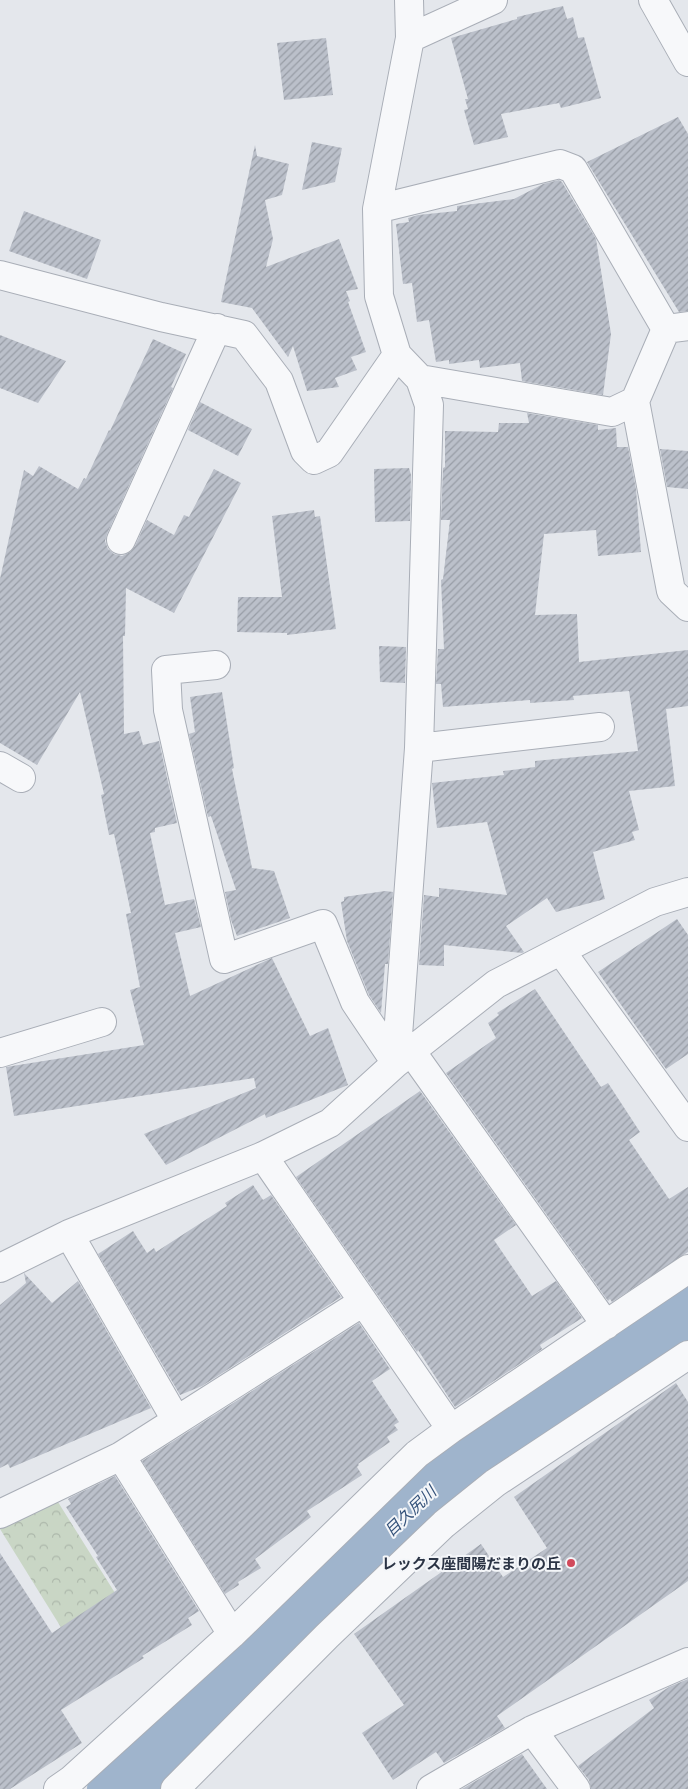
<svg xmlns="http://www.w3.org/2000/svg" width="688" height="1789" viewBox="0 0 688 1789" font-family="'PT Sans','Noto Sans JP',sans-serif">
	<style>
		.park { fill: url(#park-crowns) }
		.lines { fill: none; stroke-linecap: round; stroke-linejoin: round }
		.river { stroke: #9fb4cc; stroke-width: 66 }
		.building { fill: url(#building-hatch) }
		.minor-casing { stroke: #a9aeb7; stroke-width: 30 }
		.minor { stroke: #f7f8fa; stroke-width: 28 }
		.poi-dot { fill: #d1495b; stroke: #f4f6f9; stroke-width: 2 }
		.labels { text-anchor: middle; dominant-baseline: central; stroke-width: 4; stroke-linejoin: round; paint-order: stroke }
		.poi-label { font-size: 15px; font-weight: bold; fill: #2b3445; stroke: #f4f6f9; text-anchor: end }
		.water-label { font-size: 16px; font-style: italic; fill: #34527a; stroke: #f4f6f9 }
	</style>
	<defs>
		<pattern id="park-crowns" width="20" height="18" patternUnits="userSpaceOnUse" patternTransform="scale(1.25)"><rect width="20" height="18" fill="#c9d6c5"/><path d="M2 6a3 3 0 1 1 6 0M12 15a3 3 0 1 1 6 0" fill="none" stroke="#adb8ab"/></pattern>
		<pattern id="building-hatch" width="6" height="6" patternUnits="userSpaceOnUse" patternTransform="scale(1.25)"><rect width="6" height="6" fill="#bbc0ca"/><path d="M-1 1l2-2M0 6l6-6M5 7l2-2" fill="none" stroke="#989da6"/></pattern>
	</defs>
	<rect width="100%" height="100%" fill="#e4e7ec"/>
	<!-- park -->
	<path class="park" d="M58 1502 115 1593 62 1629 0 1529Z"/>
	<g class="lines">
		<!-- river -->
		<path class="river" d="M120 1789 174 1738 401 1517 441 1481 688 1313"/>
	</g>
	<!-- building -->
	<path class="building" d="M563 6 567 19 573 17 578 38 584 37 601 98 561 108 559 103 501 114 508 137 474 145 464 110 468 109 465 99H468L451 38 517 19V17Z
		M326 38 333 95 284 100 277 43Z
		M678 117 688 134V311L679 312 587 162Z
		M312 142 342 148 335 182 302 190Z
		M255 145 257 156 289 164 282 195 265 200 273 239 266 267 339 239 358 289 346 291 350 301 348 302 366 352 351 357 357 370 335 378 339 387 307 391 293 346 288 357 252 308 221 302Z
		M559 180 562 182 596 239 611 334 603 395 522 381 520 363 480 368 479 360 449 364V360L436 362 429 320 417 322 412 283 403 284 396 224 409 222 408 218 418 215 457 211V206L514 199 543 184Z
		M24 211 101 240 87 279 9 251Z
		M0 335 66 361 38 403 0 388Z
		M153 339 186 354 171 387 173 388 107 534 105 541 108 549 114 554 122 556 130 552 135 546 147 520 174 535 184 515 189 517 214 469 241 483 174 613 126 588 125 636H123L124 734 139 731 143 745 159 741 177 823 155 828V832L150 833 165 905 194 899 201 927 175 933 190 996 272 958 310 1036 328 1028 348 1085 266 1118 265 1114 166 1165 144 1134 256 1088 254 1078 14 1116 6 1067 144 1045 130 990 140 987 126 914 131 913 114 834 109 835 101 795 104 794 80 692 37 765 0 743V579L24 470 33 476 39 466 78 489 84 478 86 479 109 430 110 431Z
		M200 402 252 429 238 456 188 430Z
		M527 413 598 425V430L616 428 617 447H628L636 489 641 552 598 556 596 530 544 534 535 615 577 614 579 662 688 650V706L666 709 675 786 629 791 639 830 632 832 635 840 593 852 605 899 556 912 547 898 506 926 524 952 522 953 444 945V966L419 965 424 895 439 897V888L507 895 487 822 437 828 432 783 504 775 503 771 535 767V761L638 751 629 691 573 696 574 700 530 703V700L443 707 441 684H436L438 649H444L441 580 443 579 450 520H441L443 468 445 467V431L498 432 499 423H529Z
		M660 449 688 451V489L667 487Z
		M409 468 411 475 410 521 375 522 374 469Z
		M314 510 315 517 320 516 336 629 287 635V633L237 632 238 597H282L272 516Z
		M379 646 406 647 405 683 380 682Z
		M222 692 234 768 232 769 252 868 274 871 290 918 237 936 231 920 225 892 236 890 211 816 208 817 189 734 195 732 190 697Z
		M385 891 393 892 388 964H385L381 1013 369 995 347 941 341 902 344 901V897Z
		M677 919 688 935V1054L666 1069 598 972Z
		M535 989 601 1087 608 1083 640 1132 629 1140 669 1199 688 1187V1252L612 1302 610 1299 608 1301 446 1073 496 1038 488 1023 499 1015 497 1013Z
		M420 1091 516 1225 494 1240 532 1296 556 1281 582 1318 540 1345 542 1349 455 1407 418 1350 417 1352 296 1177Z
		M253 1185 263 1200 271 1195 341 1297 202 1386 180 1395 98 1254 133 1231 147 1253 154 1248 156 1252 227 1206 225 1203Z
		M24 1273 52 1303 78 1281 151 1408 10 1468 8 1464 0 1468V1305L26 1283Z
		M359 1323 390 1369 372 1381 399 1422 394 1425 398 1430 387 1437 390 1442 358 1464 359 1465 357 1467 362 1475 307 1511 311 1517 255 1559 261 1568 238 1582 239 1585 225 1594 142 1461Z
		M676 1383 688 1402V1581L497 1716 505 1728 444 1763 436 1752 393 1780 362 1733 404 1705 354 1634 481 1544 503 1577 547 1548 514 1497Z
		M115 1476 199 1611 188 1618 192 1625 142 1656 144 1658 61 1710 82 1743 10 1789H0V1553L52 1633 117 1590 96 1557 98 1556 66 1507 71 1504 68 1499 73 1496Z
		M688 1679V1789H591L589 1780 578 1766 654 1708 649 1700 669 1687Z
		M522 1754 547 1789H462Z"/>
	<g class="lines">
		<!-- minor casing -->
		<g class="minor-casing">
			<path id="minor" d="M409 0 410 38
				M653 0 688 62
				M377 209 560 164 573 169 666 329 688 326
				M0 275 161 317 244 335 279 381 305 451 314 460 329 453 397 355
				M420 379 612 412 635 401 666 329
				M635 401 671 591 688 607
				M121 540 217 328
				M216 665 166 670 168 710 224 959 323 924 355 1002 396 1063 496 984 655 902 688 892
				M419 748 600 727
				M0 766 21 778
				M561 951 688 1127
				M411 1051 606 1325
				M0 1053 102 1022
				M263 1156 451 1429
				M69 1234 176 1420
				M0 1268 69 1234 263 1156 330 1123 396 1063 419 748 429 405 420 379 397 355 379 296 377 209 410 38 493 0
				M121 1456 232 1634
				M0 1514 121 1456 363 1302
				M532 1730 576 1789
				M58 1789 71 1780 232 1634 417 1454 451 1429 688 1269
				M175 1789 327 1636 444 1524 495 1483 688 1355
				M431 1789 532 1730 688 1662"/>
		</g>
		<!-- minor -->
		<use href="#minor" class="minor"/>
	</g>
	<!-- markers -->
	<circle class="poi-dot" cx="571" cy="1563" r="5"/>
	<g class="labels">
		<!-- poi labels -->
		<g class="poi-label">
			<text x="561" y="1563">レックス座間陽だまりの丘</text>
		</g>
		<!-- water labels -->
		<g class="water-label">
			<text transform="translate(410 1511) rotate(-44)">目久尻川</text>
		</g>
	</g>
</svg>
